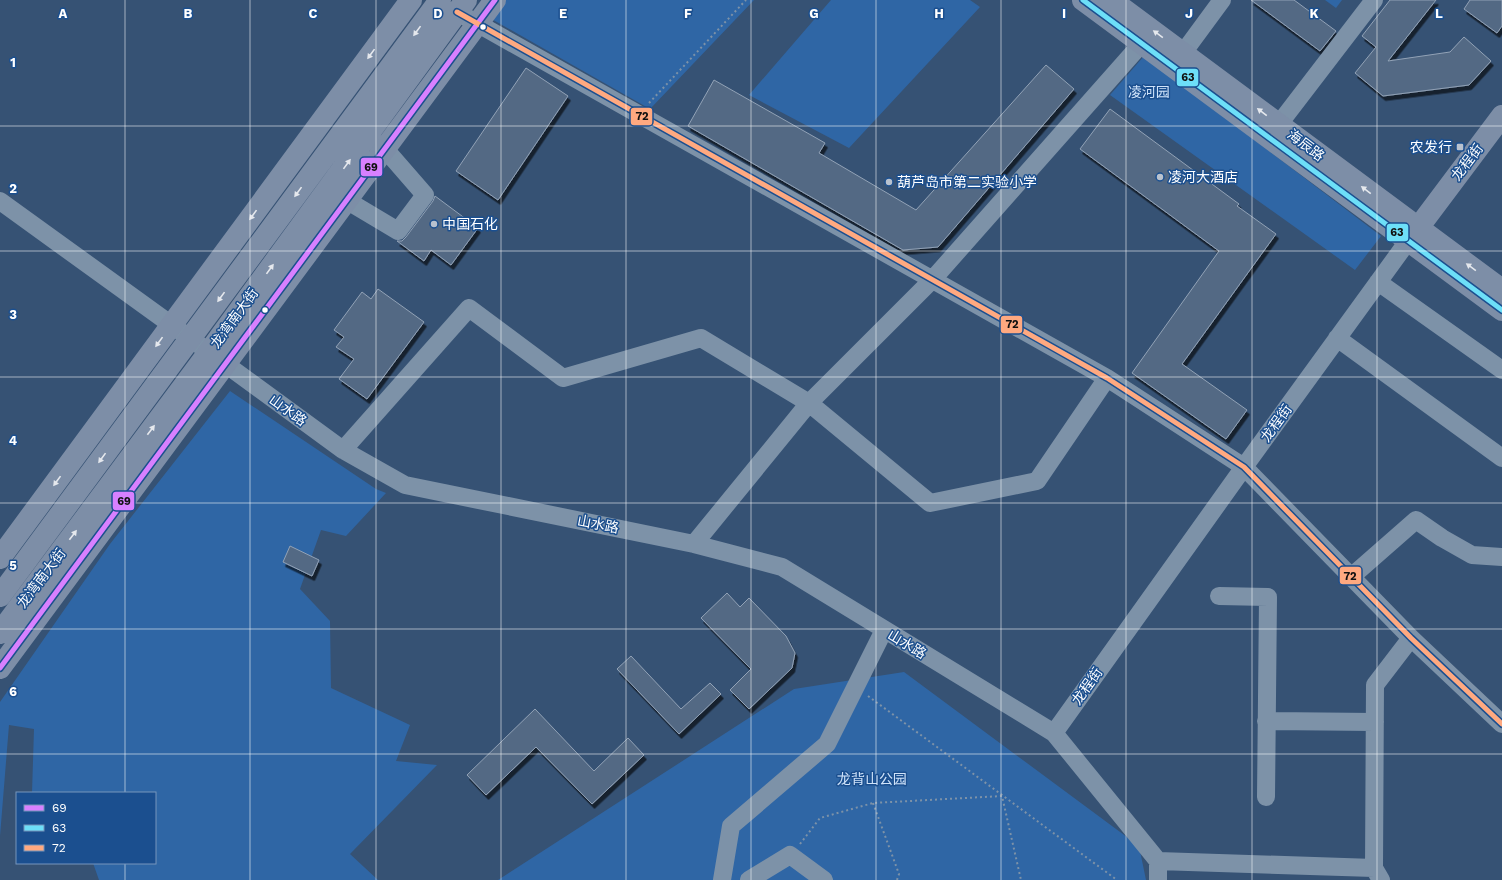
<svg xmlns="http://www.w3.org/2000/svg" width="1502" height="880" viewBox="0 0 1502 880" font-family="'Work Sans','Noto Sans SC',sans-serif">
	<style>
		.green { fill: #2f66a5 }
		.building { fill: #526984; stroke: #92a2b6; filter: url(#shadow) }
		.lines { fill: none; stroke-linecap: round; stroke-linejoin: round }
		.path { stroke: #7d92a8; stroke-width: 2; stroke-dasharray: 2 3; stroke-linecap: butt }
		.minor { stroke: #7d92a8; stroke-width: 18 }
		.major { stroke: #7d8ea7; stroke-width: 22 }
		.bus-1-casing { stroke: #1b4f8f; stroke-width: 8 }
		.bus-2-casing { stroke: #1b4f8f; stroke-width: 8 }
		.bus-3-casing { stroke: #1b4f8f; stroke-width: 8 }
		.bus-1 { stroke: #d880ff; stroke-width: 5 }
		.bus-2 { stroke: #6ddff8; stroke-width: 5 }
		.bus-3 { stroke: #ffa980; stroke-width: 5 }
		.oneway { fill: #e5e8ed }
		.grid { fill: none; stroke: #fff; stroke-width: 1; stroke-opacity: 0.55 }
		.bus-dot { fill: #fff; stroke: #1b4f8f; stroke-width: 1.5 }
		.poi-dot { fill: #b9c2ce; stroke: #1b4f8f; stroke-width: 1.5 }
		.labels { text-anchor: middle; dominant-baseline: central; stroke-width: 3; stroke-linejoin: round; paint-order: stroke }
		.park-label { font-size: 14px; fill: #cfe3fa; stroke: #1b4f8f }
		.street-label { font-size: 14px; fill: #fff; stroke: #1b4f8f }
		.poi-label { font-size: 14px; fill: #fff; stroke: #1b4f8f; text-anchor: start }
		.grid-label { font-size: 13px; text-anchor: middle; font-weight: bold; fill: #fff; stroke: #1b4f8f; stroke-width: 3; stroke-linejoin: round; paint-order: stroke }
		.line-badge { stroke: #1b4f8f; stroke-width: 1.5 }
		.pale-badge-label { font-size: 11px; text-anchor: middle; font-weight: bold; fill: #111 }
	</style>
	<defs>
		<filter id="shadow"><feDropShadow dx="2.5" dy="4.5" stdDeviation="0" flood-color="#0009"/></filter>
	</defs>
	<rect width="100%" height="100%" fill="#365274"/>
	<!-- green -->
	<path class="green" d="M501 0H754L650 109 488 17Z
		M831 0H970L980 7 849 148 749 95Z
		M1325 0H1342L1336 8Z
		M1144 56 1381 236 1355 270 1110 95Z
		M230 391 376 489 386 493 346 536 321 530 300 589 330 621 331 688 410 725 396 761 437 765 350 854 378 880H99L93 863H155V793H32L34 729 9 725 0 836V702L110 544Z
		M904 672 1139 846 1146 880H498L794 689Z"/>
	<!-- building -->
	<path class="building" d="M1251 0H1294L1336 31 1320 51Z
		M1390 0H1436L1388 61 1450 52 1464 37 1491 61 1469 85 1383 96 1355 73 1376 47 1362 36Z
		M1470 0H1502V26L1497 33 1464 9Z
		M1046 65 1074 89 938 247 903 250 688 126 714 80 825 143 819 153 916 210Z
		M526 68 568 96 498 200 456 171Z
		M1110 109 1239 204 1237 206 1276 234 1182 364 1247 410 1226 439 1132 373 1219 251 1080 149Z
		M435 196 478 228 451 265 431 250 424 261 397 241H402L406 237 433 201Z
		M378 289 424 322 367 399 339 379 354 359 336 347 344 337 334 330 362 292 371 299Z
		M290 546 319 560 312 576 283 562Z
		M727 593 740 607 749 598 786 636 795 653 792 668 749 709 730 690 751 669 701 618Z
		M631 656 681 709 710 683 721 694 679 734 617 669Z
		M535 709 594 771 628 738 644 755 592 804 536 747 486 795 467 775Z"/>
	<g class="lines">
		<!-- path -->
		<path class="path" d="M649 103 746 0
			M868 696 1117 880
			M873 803 899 874 897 880
			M800 844 820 818 873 803 1002 796 1021 880"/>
		<!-- minor -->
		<path class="minor" d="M457 12 1107 378 1244 467 1411 638 1502 724
			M1183 53 1222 0
			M1279 124 1374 0
			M336 194 398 231 425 195 385 149 375 142
			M0 201 209 352 343 450 405 485 694 544 782 567 1054 733 1158 861V880
			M1378 282 1502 370
			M1337 338 1502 458
			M343 450 469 308 563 378 701 338 809 403 930 503 1037 481 1107 378
			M694 544 809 403 933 279 1142 43
			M1351 577 1416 520 1442 538 1472 555 1502 557
			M1219 596 1268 597 1266 797
			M1266 721 1375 722
			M1054 733 1244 467 1408 241
			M1158 861 1374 868
			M722 880 731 826 827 744 884 630
			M749 880 790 855 824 880
			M1381 880 1374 868 1375 685 1411 638"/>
		<!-- major -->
		<path class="major" d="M1083 0 1502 310
			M1111 0 1502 290
			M1409 240 1502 116
			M0 558 411 0
			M0 596 440 0
			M0 633 209 352 466 0
			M0 668 495 0"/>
		<!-- bus-1 casing -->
		<g class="bus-1-casing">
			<path id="bus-1" d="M0 668 495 0"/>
		</g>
		<!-- bus-2 casing -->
		<g class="bus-2-casing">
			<path id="bus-2" d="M1083 0 1502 310"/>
		</g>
		<!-- bus-3 casing -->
		<g class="bus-3-casing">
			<path id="bus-3" d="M457 12 1107 378 1244 467 1411 638 1502 724"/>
		</g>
		<!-- bus-1 -->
		<use href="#bus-1" class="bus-1"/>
		<!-- bus-2 -->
		<use href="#bus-2" class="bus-2"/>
		<!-- bus-3 -->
		<use href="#bus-3" class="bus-3"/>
	</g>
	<!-- one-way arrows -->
	<defs><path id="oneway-solid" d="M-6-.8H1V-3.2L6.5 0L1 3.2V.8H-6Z"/></defs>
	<g class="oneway">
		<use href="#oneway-solid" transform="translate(417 31) rotate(126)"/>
		<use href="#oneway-solid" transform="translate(1158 34) rotate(-144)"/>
		<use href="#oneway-solid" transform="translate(371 54) rotate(126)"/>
		<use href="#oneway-solid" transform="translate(1262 112) rotate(-143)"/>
		<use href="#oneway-solid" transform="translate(347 164) rotate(-54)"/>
		<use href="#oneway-solid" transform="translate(1366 190) rotate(-143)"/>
		<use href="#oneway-solid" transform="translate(298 192) rotate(126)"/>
		<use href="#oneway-solid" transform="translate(253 215) rotate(126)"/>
		<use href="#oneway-solid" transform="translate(1471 267) rotate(-144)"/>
		<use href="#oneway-solid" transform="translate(270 269) rotate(-54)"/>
		<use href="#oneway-solid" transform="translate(221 297) rotate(126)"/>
		<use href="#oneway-solid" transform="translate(159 342) rotate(126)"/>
		<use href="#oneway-solid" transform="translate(151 430) rotate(-53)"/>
		<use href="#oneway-solid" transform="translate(102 458) rotate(126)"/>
		<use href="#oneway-solid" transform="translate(57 481) rotate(126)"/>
		<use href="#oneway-solid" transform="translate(73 535) rotate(-53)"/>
	</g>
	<!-- grid -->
	<path class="grid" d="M125 0V793M250 0V880M376 0V880M501 0V880M626 0V880M751 0V880M876 0V880M1001 0V880M1126 0V880M1252 0V880M1377 0V880M0 126H1502M0 251H1502M0 377H1502M0 503H1502M0 629H1502M0 754H1502M125 863V880"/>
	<!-- markers -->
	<g class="bus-dot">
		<circle cx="483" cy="27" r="3.5"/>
		<circle cx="265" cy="310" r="3.5"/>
	</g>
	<g class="poi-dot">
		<rect x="1456" y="143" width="8" height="8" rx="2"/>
		<circle cx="1160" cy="177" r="4"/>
		<circle cx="889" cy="182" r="4"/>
		<circle cx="434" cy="224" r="4"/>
	</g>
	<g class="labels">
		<!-- park labels -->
		<g class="park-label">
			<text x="1149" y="92">凌河园</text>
			<text x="872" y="779">龙背山公园</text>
		</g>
		<!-- street labels -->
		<g class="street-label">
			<text transform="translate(1306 145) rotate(37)">海辰路</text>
			<text transform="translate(1467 162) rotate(-53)">龙程街</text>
			<text transform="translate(234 318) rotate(-54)">龙湾南大街</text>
			<text transform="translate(288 410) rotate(36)">山水路</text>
			<text transform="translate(1276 423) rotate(-54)">龙程街</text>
			<text transform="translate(598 524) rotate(11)">山水路</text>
			<text transform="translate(41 578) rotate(-53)">龙湾南大街</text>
			<text transform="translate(907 644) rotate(31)">山水路</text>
			<text transform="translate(1087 686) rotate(-55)">龙程街</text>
		</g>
		<!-- poi labels -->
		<g class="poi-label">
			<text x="1452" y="147" text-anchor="end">农发行</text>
			<text x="1168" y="177">凌河大酒店</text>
			<text x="897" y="182">葫芦岛市第二实验小学</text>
			<text x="442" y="224">中国石化</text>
		</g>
	</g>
	<g class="grid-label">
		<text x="63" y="18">A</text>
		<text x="188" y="18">B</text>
		<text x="313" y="18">C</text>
		<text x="438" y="18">D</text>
		<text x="563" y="18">E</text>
		<text x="688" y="18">F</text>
		<text x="814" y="18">G</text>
		<text x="939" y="18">H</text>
		<text x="1064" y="18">I</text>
		<text x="1189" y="18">J</text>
		<text x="1314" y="18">K</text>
		<text x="1439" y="18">L</text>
		<text x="13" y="67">1</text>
		<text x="13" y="193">2</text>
		<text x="13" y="319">3</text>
		<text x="13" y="445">4</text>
		<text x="13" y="570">5</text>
		<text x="13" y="696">6</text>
	</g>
	<g class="line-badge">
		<rect x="1176" y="68" width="23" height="19" rx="4" fill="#6ddff8"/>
		<rect x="630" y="107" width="23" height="19" rx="4" fill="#ffa980"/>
		<rect x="360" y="157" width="23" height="20" rx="4" fill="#d880ff"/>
		<rect x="1386" y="223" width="23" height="19" rx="4" fill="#6ddff8"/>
		<rect x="1000" y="315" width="23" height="19" rx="4" fill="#ffa980"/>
		<rect x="112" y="491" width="23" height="20" rx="4" fill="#d880ff"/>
		<rect x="1339" y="566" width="23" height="19" rx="4" fill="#ffa980"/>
	</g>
	<g class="pale-badge-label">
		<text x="1188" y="81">63</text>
		<text x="642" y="120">72</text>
		<text x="371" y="171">69</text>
		<text x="1397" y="236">63</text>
		<text x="1012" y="328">72</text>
		<text x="124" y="505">69</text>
		<text x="1350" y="580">72</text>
	</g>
	<!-- legend -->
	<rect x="16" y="792" width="140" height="72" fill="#1b4f8f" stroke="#7695bc"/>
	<rect x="24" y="805" width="20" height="6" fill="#d880ff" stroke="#7695bc"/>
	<text x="52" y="812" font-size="12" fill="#ffffff">69</text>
	<rect x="24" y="825" width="20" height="6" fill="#6ddff8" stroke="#7695bc"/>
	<text x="52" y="832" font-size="12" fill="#ffffff">63</text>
	<rect x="24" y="845" width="20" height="6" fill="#ffa980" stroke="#7695bc"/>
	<text x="52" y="852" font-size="12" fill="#ffffff">72</text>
</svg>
